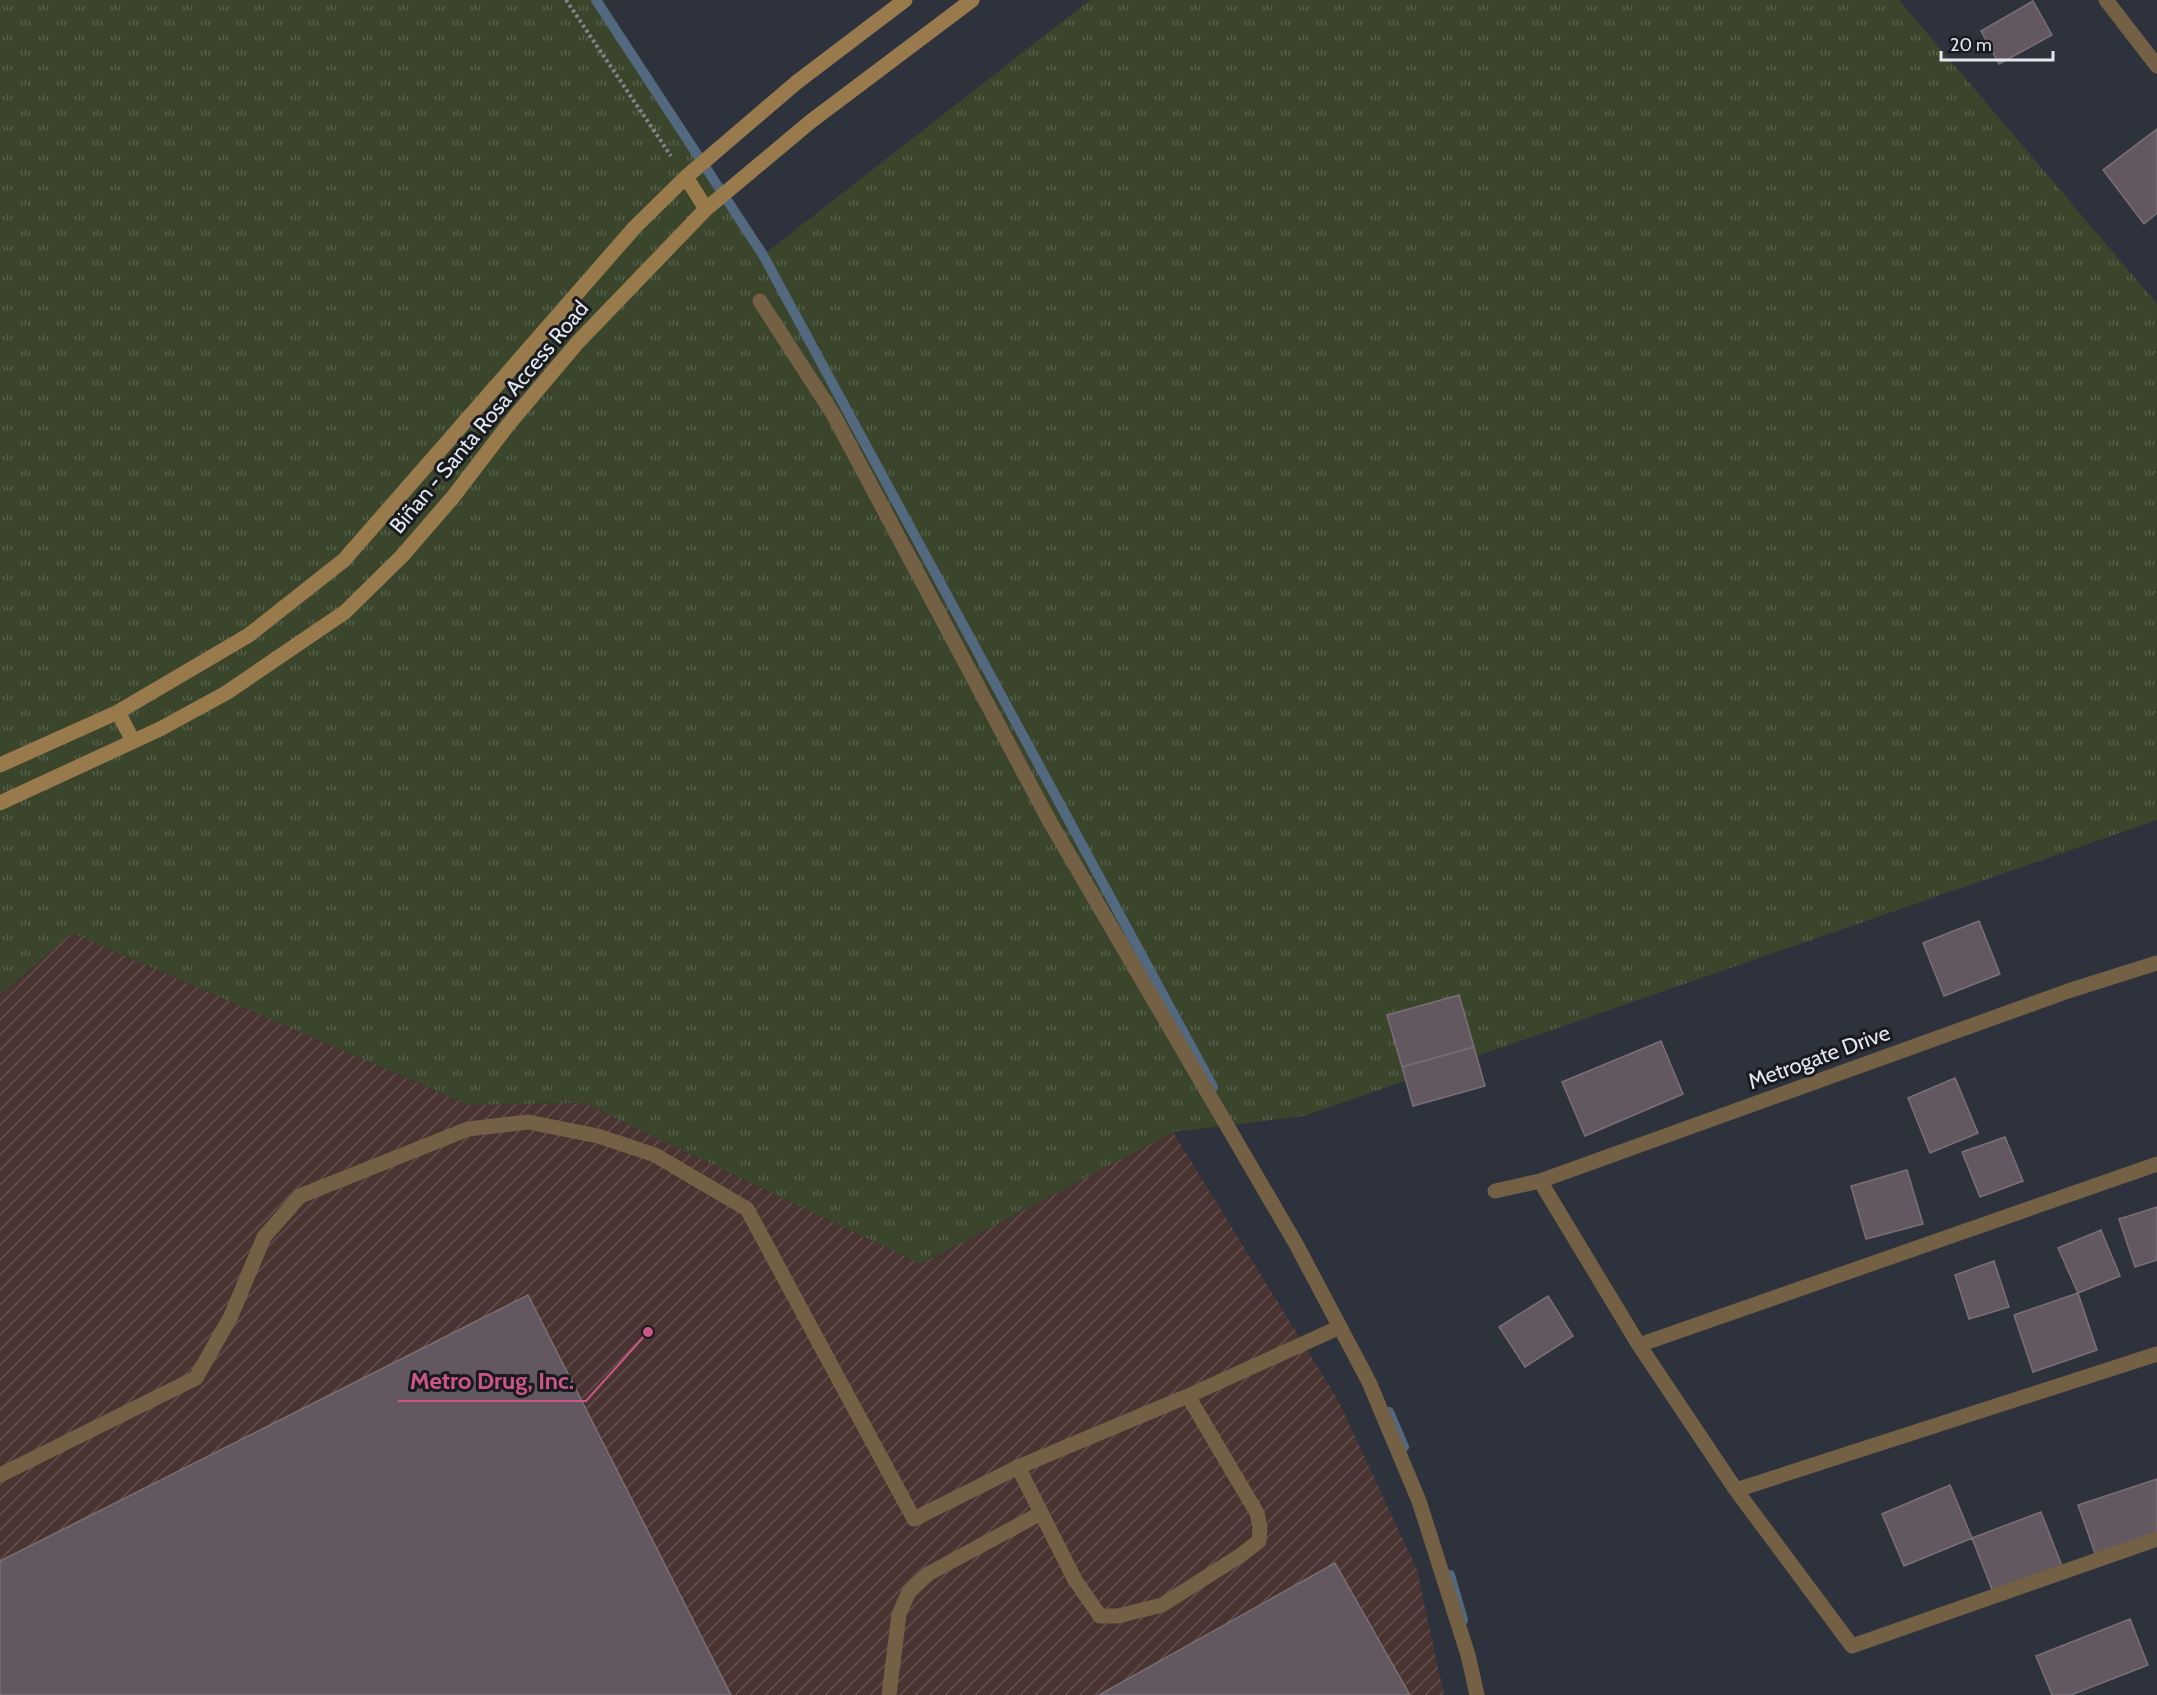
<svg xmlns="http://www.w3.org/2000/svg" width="2157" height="1695" viewBox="0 0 2157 1695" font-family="Cabin,sans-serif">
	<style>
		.industrial { fill: url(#industrial-furrows) }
		.grass { fill: url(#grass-tufts) }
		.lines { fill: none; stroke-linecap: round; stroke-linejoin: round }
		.stream { stroke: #536980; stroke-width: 10 }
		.building { fill: #645860; stroke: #7b6f77; stroke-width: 1.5 }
		.path { stroke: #81848d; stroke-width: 4; stroke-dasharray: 3 3; stroke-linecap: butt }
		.service { stroke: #746145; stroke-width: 15 }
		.minor { stroke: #746145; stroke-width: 15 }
		.secondary { stroke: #987a4d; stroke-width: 15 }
		.labels { text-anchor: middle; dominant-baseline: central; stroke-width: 6; stroke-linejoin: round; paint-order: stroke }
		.street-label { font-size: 22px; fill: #e4e6ed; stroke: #181a1f }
		.leader { fill: none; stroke: #cc5687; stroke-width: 2 }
		.callout-dot { fill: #cc5687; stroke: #181a1f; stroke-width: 2 }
		.callout-label { font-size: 24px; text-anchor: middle; font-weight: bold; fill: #cc5687; stroke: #181a1f; stroke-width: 6; stroke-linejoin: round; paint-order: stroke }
	</style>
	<defs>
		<pattern id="industrial-furrows" width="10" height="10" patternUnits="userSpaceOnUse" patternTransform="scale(1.5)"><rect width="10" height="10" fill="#493432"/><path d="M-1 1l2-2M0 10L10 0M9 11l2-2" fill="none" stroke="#635150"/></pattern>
		<pattern id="grass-tufts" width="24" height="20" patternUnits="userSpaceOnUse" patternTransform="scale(1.5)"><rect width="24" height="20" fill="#3a452c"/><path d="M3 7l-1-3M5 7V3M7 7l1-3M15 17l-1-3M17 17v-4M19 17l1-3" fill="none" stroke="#56604b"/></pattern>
	</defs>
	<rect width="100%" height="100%" fill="#2e323d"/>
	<!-- industrial -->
	<path class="industrial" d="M72 933 469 1105 584 1103 921 1264 1173 1132 1338 1400 1417 1570 1444 1695H0V995Z"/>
	<!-- grass -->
	<path class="grass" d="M0 0H596L763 255 1090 0H1899L2157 304V820L1304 1116 1173 1132 921 1264 584 1103 469 1105 72 933 0 995Z"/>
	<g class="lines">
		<!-- stream -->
		<path class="stream" d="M596 0 763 255 1213 1087
			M1389 1412 1404 1447
			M1450 1575 1463 1620"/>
	</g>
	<!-- building -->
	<path class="building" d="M2033 1 2052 35 1999 64 1981 31Z
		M2157 129V213L2144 224 2103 170Z
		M1979 921 2000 974 1944 996 1923 943Z
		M1459 995 1474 1047 1402 1067 1387 1015Z
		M1661 1041 1683 1094 1585 1136 1562 1082Z
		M1474 1047 1485 1086 1413 1106 1402 1067Z
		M1955 1078 1978 1133 1930 1153 1908 1098Z
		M2005 1137 2023 1181 1980 1197 1962 1152Z
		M1907 1170 1923 1224 1866 1239 1851 1186Z
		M2157 1207V1260L2135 1267 2119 1219Z
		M2101 1230 2120 1276 2078 1293 2058 1248Z
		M1994 1261 2009 1307 1969 1319 1955 1275Z
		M2078 1293 2097 1350 2033 1372 2014 1315Z
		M528 1295 731 1695H0V1561Z
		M1548 1296 1573 1336 1525 1367 1499 1327Z
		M2157 1479V1535L2096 1556 2078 1505Z
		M1950 1485 1972 1538 1904 1566 1882 1514Z
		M2041 1512 2062 1566 1993 1592 1972 1538Z
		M1335 1563 1410 1695H1099Z
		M2130 1619 2148 1665 2071 1695H2052L2036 1656Z"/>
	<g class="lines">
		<!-- path -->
		<path class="path" d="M566 0 671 156"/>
		<!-- service -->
		<path class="service" d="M1018 1467 1075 1580 1100 1616H1118L1162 1605 1241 1555 1259 1541 1260 1527 1257 1513 1188 1396
			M0 1475 196 1378 231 1316 264 1237 300 1196 468 1129 528 1122 598 1136 655 1155 747 1209 914 1519 1018 1467 1188 1396 1340 1327
			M889 1695 899 1614 909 1592 928 1574 1041 1513"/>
		<!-- minor -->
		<path class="minor" d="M2106 0 2157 66
			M760 301 833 414 1050 822 1296 1244 1369 1382 1419 1501 1468 1655 1477 1695
			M1540 1181 1639 1345 1736 1490 1852 1646 2157 1539
			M1495 1191 1540 1181 2068 991 2157 963
			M1639 1345 2157 1164
			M1736 1490 2157 1354"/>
		<!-- secondary -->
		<path class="secondary" d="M686 177 706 209
			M118 712 133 741
			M0 765 118 712 249 635 344 560 635 227 686 177 797 82 905 0
			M0 803 160 729 226 693 345 612 402 556 453 497 508 425 578 342 706 209 810 122 972 0"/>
	</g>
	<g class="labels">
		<!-- street labels -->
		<g class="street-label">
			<text transform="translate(489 417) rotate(-50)">Biñan - Santa Rosa Access Road</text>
			<text transform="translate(1819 1057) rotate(-20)">Metrogate Drive</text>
		</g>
	</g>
	<!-- callouts -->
	<path class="leader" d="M648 1332L586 1401H398"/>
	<circle class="callout-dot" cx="648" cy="1332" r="6"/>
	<g class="callout-label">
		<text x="492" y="1389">Metro Drug, Inc.</text>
	</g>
	<!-- scale -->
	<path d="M1941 51v9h112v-9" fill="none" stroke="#e4e6ed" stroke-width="3"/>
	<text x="1950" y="51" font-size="18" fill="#e4e6ed" stroke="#181a1f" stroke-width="4.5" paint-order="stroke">20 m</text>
</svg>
